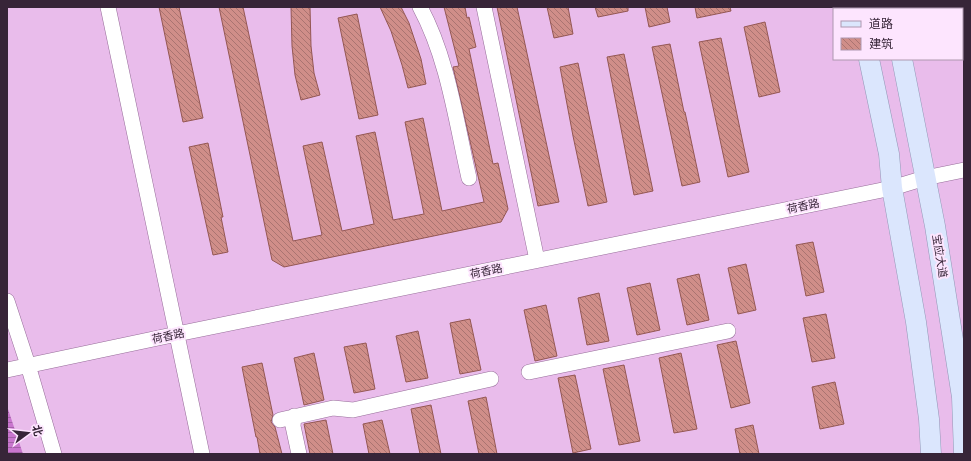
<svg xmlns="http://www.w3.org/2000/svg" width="971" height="461" viewBox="0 0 971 461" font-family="'Archivo Narrow','Noto Sans SC',sans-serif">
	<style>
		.water { fill: url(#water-rules) }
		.building { fill: url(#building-back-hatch); stroke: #945753 }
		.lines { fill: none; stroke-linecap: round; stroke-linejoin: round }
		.minor-casing { stroke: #976e9a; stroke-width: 16 }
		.major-casing { stroke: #9298b7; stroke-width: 21 }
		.minor { stroke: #fff; stroke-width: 15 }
		.major { stroke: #dbe6fd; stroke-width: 20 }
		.labels { text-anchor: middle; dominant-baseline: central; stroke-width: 4; stroke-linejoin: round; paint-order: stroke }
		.street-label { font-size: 11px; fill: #372538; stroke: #fde5fe }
	</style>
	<defs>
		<pattern id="water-rules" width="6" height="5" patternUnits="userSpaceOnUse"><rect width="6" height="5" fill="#c976ce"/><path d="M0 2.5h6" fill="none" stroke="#a461a8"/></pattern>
		<pattern id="building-back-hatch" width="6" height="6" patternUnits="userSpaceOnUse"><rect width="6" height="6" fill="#d08e89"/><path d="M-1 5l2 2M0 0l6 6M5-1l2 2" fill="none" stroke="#aa7471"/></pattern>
	</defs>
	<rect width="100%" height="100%" fill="#e9bceb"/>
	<!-- water -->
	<path class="water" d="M7 406 23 454H7Z"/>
	<!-- building -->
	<path class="building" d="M159 7H179L203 118 183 122Z
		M219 7H243L293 241 322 235 303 146 322 142 342 231 374 224 356 136 375 132 393 220 424 214 405 122 423 118 442 211 484 202 453 67 459 66 444 7H465L467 18 469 17 476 47 469 49 493 164 498 163 508 209 501 222 284 267 272 260Z
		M291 7H310L311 46 314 73 320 95 301 100 295 75 292 46Z
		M380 7H401L409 23 421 59 426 84 408 88 402 65 391 31Z
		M497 7H517L559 202 538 206Z
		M547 7H568L573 34 554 38Z
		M595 7H628V11L598 17Z
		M645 7H667L670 22 649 27Z
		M695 7H730L731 11 697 18Z
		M357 14 378 115 359 119 338 18Z
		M765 22 780 92 759 97 744 27Z
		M721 38 749 172 728 177 699 42Z
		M670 44 684 112H685L700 182 682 186 652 47Z
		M624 54 653 191 634 195 607 57Z
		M578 63 607 202 588 206 573 136 560 67Z
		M208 143 223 217H221L228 252 213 255 189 147Z
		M813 242 824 292 806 296 796 245Z
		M746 264 756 310 738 314 728 268Z
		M699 274 709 320 687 325 677 279Z
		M650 283 660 330 637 335 627 288Z
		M599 293 609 341 587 345 578 298Z
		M546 305 557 356 535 361 524 310Z
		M826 314 835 358 812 362 803 318Z
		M470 319 481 370 460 374 450 323Z
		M418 331 428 378 406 382 396 336Z
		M736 341 750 403 731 408 717 345Z
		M366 343 375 389 354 393 344 347Z
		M314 353 324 400 304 405 294 358Z
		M681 353 697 429 674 433 659 358Z
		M262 363 273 415 271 422 275 427 282 454H260L257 437H256L242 367Z
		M624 365 640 441 619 445 603 369Z
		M575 375 591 449 573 453 558 378Z
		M835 382 844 424 820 429 812 387Z
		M486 397 497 454H479L468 401Z
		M431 405 441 454H420L411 409Z
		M326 420 333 454H310L304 424Z
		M382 420 390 454H369L363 424Z
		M753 425 759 454H740L735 429Z"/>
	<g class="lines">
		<!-- minor casing -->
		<g class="minor-casing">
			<path id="minor" d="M108 7 202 454
				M420 7C448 59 456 121 469 178
				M484 7 537 260
				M7 301 28 365 54 454
				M7 370 177 334 892 188 925 178 964 170
				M529 372 728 331
				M294 416 293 426 299 454
				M280 420 333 408 353 410 491 379"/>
		</g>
		<!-- major casing -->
		<g class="major-casing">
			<path id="major" d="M859 7V9
				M891 7V9
				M869 59 889 154 892 188 916 322 929 419 931 454
				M902 59 935 226 951 327 962 397 964 454"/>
		</g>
		<!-- minor -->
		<use href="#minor" class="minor"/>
		<!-- major -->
		<use href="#major" class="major"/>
	</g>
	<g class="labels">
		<!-- street labels -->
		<g class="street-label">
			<text transform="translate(803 206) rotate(-12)">荷香路</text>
			<text transform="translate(940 256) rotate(81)">宝应大道</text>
			<text transform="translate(486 271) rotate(-12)">荷香路</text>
			<text transform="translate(168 336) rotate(-12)">荷香路</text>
		</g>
	</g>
	<!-- border -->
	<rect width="971" height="461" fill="none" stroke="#372538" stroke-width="16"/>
	<!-- legend -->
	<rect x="833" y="8" width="130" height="52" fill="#fde5fe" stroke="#ae98af"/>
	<rect x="841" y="21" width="20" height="6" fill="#dbe6fd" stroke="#ae98af"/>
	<text x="869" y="28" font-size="12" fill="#372538">道路</text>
	<rect x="841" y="38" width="20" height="12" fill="url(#building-back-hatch)" stroke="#ae98af"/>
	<text x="869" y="48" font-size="12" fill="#372538">建筑</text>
	<!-- north arrow -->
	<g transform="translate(28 433) rotate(75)" stroke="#fde5fe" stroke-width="3" paint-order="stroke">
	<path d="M0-3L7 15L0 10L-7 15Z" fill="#372538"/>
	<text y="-6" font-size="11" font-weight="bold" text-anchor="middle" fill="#372538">北</text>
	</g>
</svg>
